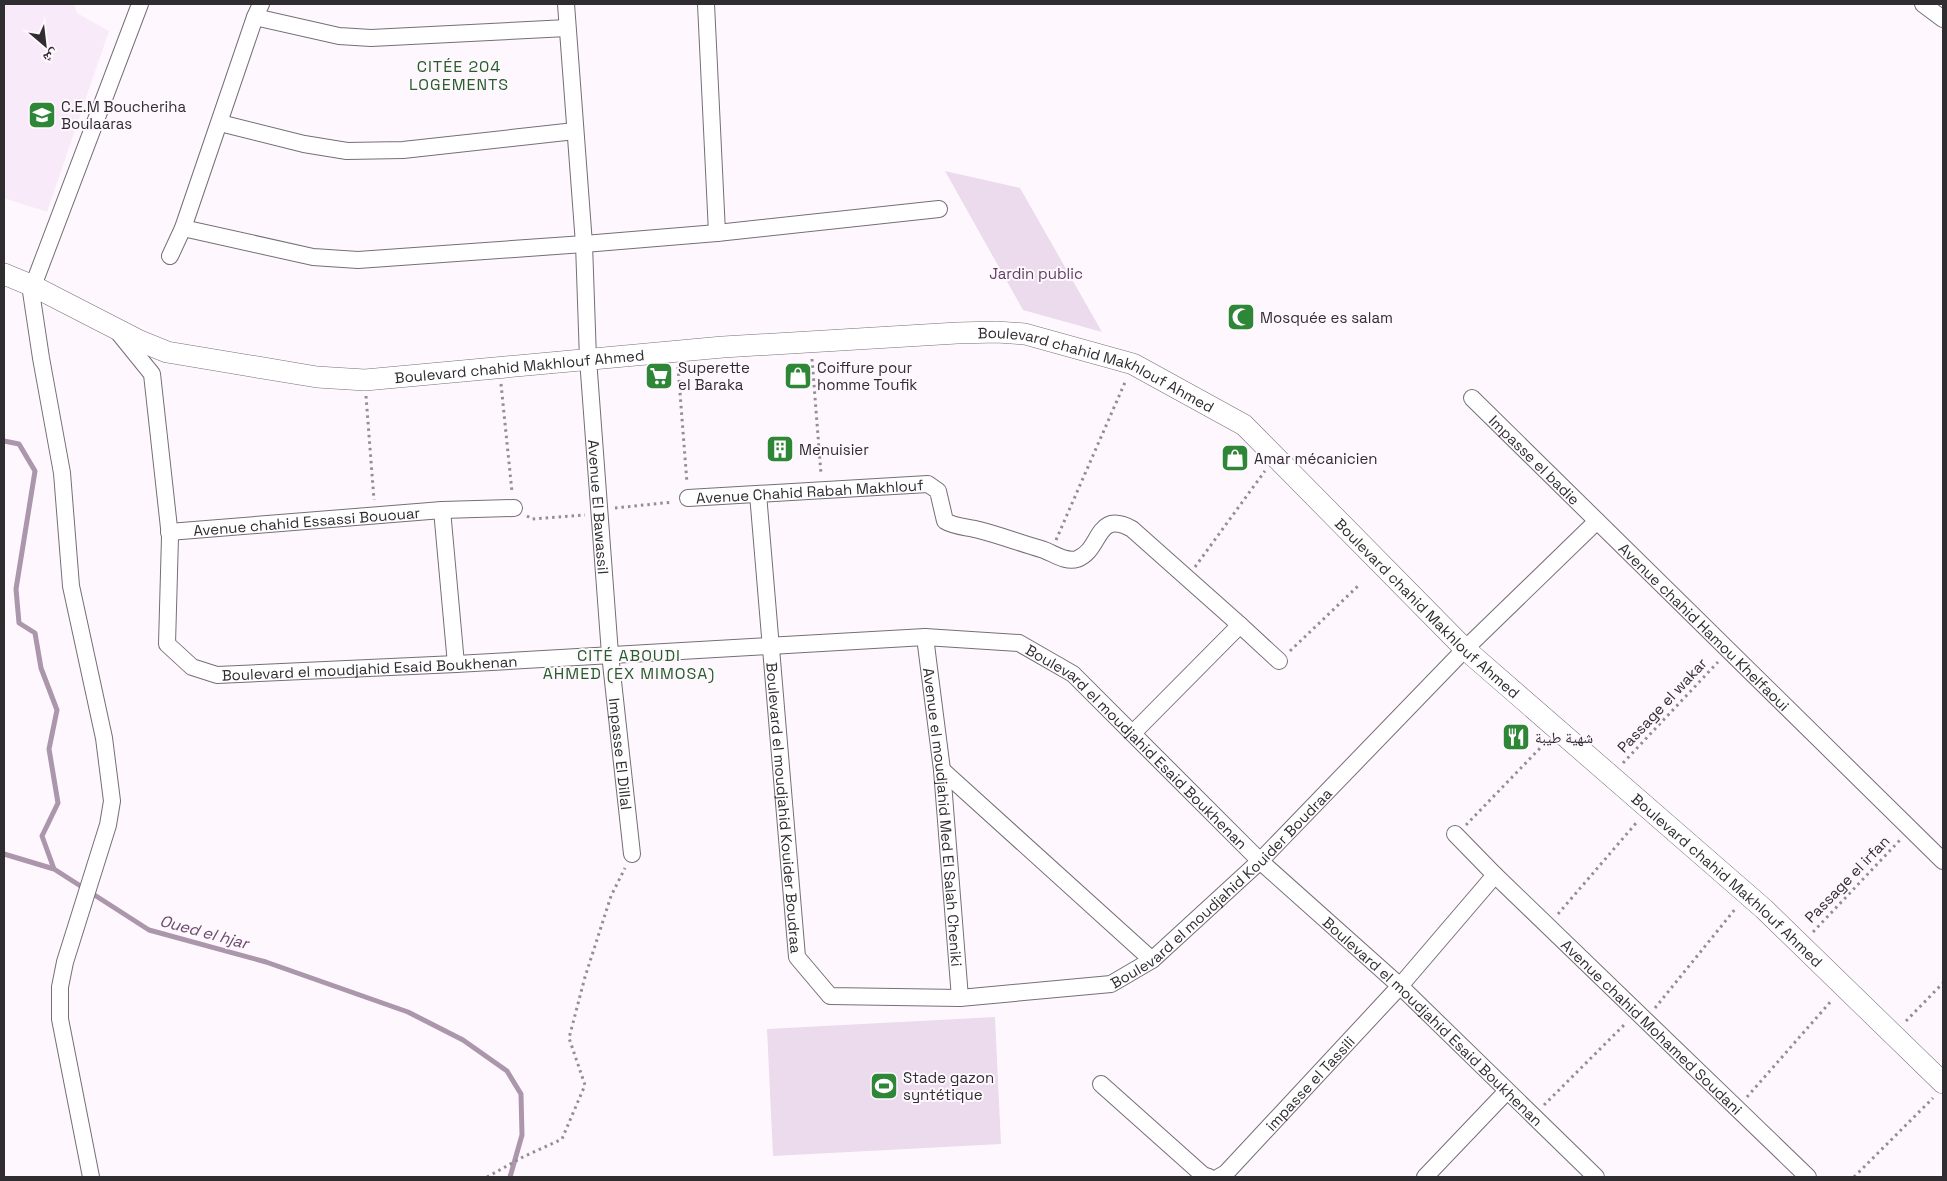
<svg xmlns="http://www.w3.org/2000/svg" width="1947" height="1181" viewBox="0 0 1947 1181" font-family="'Space Grotesk','Noto Naskh Arabic',sans-serif">
	<style>
		.built { fill: #f9eafa }
		.green { fill: #ebdbec }
		.lines { fill: none; stroke-linecap: round; stroke-linejoin: round }
		.stream { stroke: #ab96ac; stroke-width: 5 }
		.minor-casing { stroke: #766e77; stroke-width: 18 }
		.major-casing { stroke: #766e77; stroke-width: 22 }
		.path { stroke: #938e93; stroke-width: 3; stroke-dasharray: 2.5 4; stroke-linecap: butt }
		.minor { stroke: #fff; stroke-width: 16 }
		.major { stroke: #fff; stroke-width: 21 }
		.labels { text-anchor: middle; dominant-baseline: central; stroke-width: 4; stroke-linejoin: round; paint-order: stroke }
		.poi-label { font-size: 15px; fill: #302d31; stroke: #fef8fe; text-anchor: start }
		.park-label { font-size: 15px; fill: #5f3e61; stroke: #fef8fe }
		.street-label { font-size: 15px; fill: #302d31; stroke: #fef8fe }
		.neighbourhood-label { font-size: 16px; letter-spacing: 1px; fill: #265d2a; stroke: #fef8fe }
		.water-label { font-size: 16px; font-style: italic; fill: #6b496d; stroke: #fef8fe }
	</style>
	<rect width="100%" height="100%" fill="#fef8fe"/>
	<!-- built -->
	<path class="built" d="M4 4H74L77 13 109 31 47 212 4 198Z"/>
	<!-- green -->
	<path class="green" d="M945 171 1020 188 1102 332 1023 310Z
		M995 1017 1001 1144 773 1156 767 1029Z"/>
	<g class="lines">
		<!-- stream -->
		<path class="stream" d="M4 441 19 444 35 471 16 589 19 623 35 633 41 668 57 710 49 749 58 803 42 836 54 869
			M4 854 54 869 149 930 266 962 408 1012 463 1040 507 1071 521 1094 522 1135 510 1177"/>
		<!-- minor casing -->
		<g class="minor-casing">
			<g id="minor">
				<path id="s1" d="M566 4 584 244 588 359 610 654 632 854"/>
				<path d="M706 4 717 233"/>
				<path d="M1923 4 1943 19"/>
				<path d="M255 17 339 36 371 38 567 28"/>
				<path d="M220 123 304 144 347 151 403 150 575 131"/>
				<path d="M183 228 313 257 358 260 584 244 717 233 939 209"/>
				<path d="M170 256 183 228 255 17 261 4"/>
				<path d="M30 285 41 358 62 473 71 586 104 738 112 801 108 825 65 962 60 987V1019L91 1177"/>
				<path d="M33 286 140 4"/>
				<path id="s2" d="M118 332 152 374 170 537 167 644 192 667 217 675 456 664 925 637 1019 643 1073 674 1260 861 1400 986 1596 1177"/>
				<path id="s3" d="M1472 398 1943 861"/>
				<path id="s4" d="M758 494 797 957 830 996 960 998 1111 984 1152 960 1260 861 1465 649 1597 521"/>
				<path id="s5" d="M688 498 928 484 938 491 945 521C955 527 968 527 979 530 999 535 1020 543 1041 549 1052 552 1065 563 1077 559 1102 550 1095 509 1132 529L1240 625 1279 661"/>
				<path d="M442 510 514 508"/>
				<path id="s6" d="M169 532 442 510 456 664"/>
				<path id="s7" d="M925 637 942 770 960 998"/>
				<path d="M1133 733 1240 625"/>
				<path d="M942 770 1152 960"/>
				<path d="M1455 834 1495 875"/>
				<path d="M1101 1084 1203 1175 1209 1177"/>
				<path id="s8" d="M1219 1177 1226 1173 1400 986 1495 875 1808 1177"/>
				<path d="M1425 1177 1507 1091"/>
			</g>
		</g>
		<!-- major casing -->
		<g class="major-casing">
			<g id="major">
				<path id="s9" d="M4 274 33 286 140 341 167 352 317 377 365 380 723 347 957 333 997 332 1025 334 1133 364 1244 425 1465 649 1764 909 1943 1083"/>
			</g>
		</g>
		<!-- path -->
		<path class="path" d="M812 359 821 474
			M678 367 687 483
			M501 384 512 492
			M366 396 374 500
			M615 508 673 502
			M527 516 532 519 585 515
			M1056 540 1126 380
			M1195 567 1265 471
			M1290 651 1359 585
			M1623 763 1718 662
			M1466 825 1545 743
			M1558 914 1637 822
			M1813 932 1900 840
			M1655 1008 1736 908
			M1906 1021 1943 983
			M1747 1097 1832 1000
			M1544 1105 1626 1023
			M487 1177 523 1157 562 1139 585 1085 569 1038 585 977 611 896 625 868
			M1854 1177 1933 1098"/>
		<!-- minor -->
		<use href="#minor" class="minor"/>
		<!-- major -->
		<use href="#major" class="major"/>
	</g>
	<!-- icons -->
	<defs>
		<g id="school-square" transform="scale(1.4375)"><rect x="-9" y="-9" width="18" height="18" rx="4" fill="#2d8737" stroke="#fef8fe"/><path d="M0-5L7-2L0 1L-7-2ZM-4 1L0 2.5L4 1V4Q0 6-4 4Z" fill="#fff"/></g>
		<g id="mosque-square" transform="scale(1.4375)"><rect x="-9" y="-9" width="18" height="18" rx="4" fill="#2d8737" stroke="#fef8fe"/><path d="M3.5-4.9A6 6 0 1 0 3.5 4.9A5 5 0 1 1 3.5-4.9Z" fill="#fff"/></g>
		<g id="supermarket-square" transform="scale(1.4375)"><rect x="-9" y="-9" width="18" height="18" rx="4" fill="#2d8737" stroke="#fef8fe"/><path d="M-6-5.5h2.5l.6 2H6L4.5 2H-2.5L-4.4-4H-6ZM-1.5 3.2a1.3 1.3 0 1 0 .1 0ZM3 3.2a1.3 1.3 0 1 0 .1 0Z" fill="#fff"/></g>
		<g id="shop-square" transform="scale(1.4375)"><rect x="-9" y="-9" width="18" height="18" rx="4" fill="#2d8737" stroke="#fef8fe"/><path d="M-5-2.5h2.3a2.7 3.5 0 0 1 5.4 0H5L5.5 6h-11ZM-1.5-2.5h3a1.5 2.3 0 0 0-3 0Z" fill="#fff"/></g>
		<g id="building-square" transform="scale(1.4375)"><rect x="-9" y="-9" width="18" height="18" rx="4" fill="#2d8737" stroke="#fef8fe"/><path d="M-4-6H4V6H1V3H-1V6H-4ZM-2.5-4.3h1.7v1.8h-1.7ZM.8-4.3h1.7v1.8H.8ZM-2.5-1h1.7V.8h-1.7ZM.8-1h1.7V.8H.8Z" fill="#fff"/></g>
		<g id="restaurant-square" transform="scale(1.4375)"><rect x="-9" y="-9" width="18" height="18" rx="4" fill="#2d8737" stroke="#fef8fe"/><path d="M-5-6h1v4h1v-4h1v4h1v-4h1v5L-1.5 .5V6h-2V.5L-5-1ZM5-6V6H3V1.5H1.5Q1.5-4 5-6Z" fill="#fff"/></g>
		<g id="stadium-square" transform="scale(1.4375)"><rect x="-9" y="-9" width="18" height="18" rx="4" fill="#2d8737" stroke="#fef8fe"/><path d="M0-5a6.5 5 0 1 0 0 10a6.5 5 0 1 0 0-10ZM-3.5-1.8h7v3.6h-7Z" fill="#fff"/></g>
	</defs>
	<g fill-rule="evenodd">
		<use href="#school-square" x="42" y="115"/>
		<use href="#mosque-square" x="1241" y="317"/>
		<use href="#supermarket-square" x="659" y="376"/>
		<use href="#shop-square" x="798" y="376"/>
		<use href="#building-square" x="780" y="449"/>
		<use href="#shop-square" x="1235" y="458"/>
		<use href="#restaurant-square" x="1516" y="737"/>
		<use href="#stadium-square" x="884" y="1086"/>
	</g>
	<g class="labels">
		<!-- poi labels -->
		<g class="poi-label">
			<text x="61" y="106">C.E.M Boucheriha<tspan x="61" dy="17">Boulaaras</tspan></text>
			<text x="1260" y="317">Mosquée es salam</text>
			<text x="678" y="367">Superette<tspan x="678" dy="17">el Baraka</tspan></text>
			<text x="817" y="367">Coiffure pour<tspan x="817" dy="17">homme Toufik</tspan></text>
			<text x="799" y="449">Menuisier</text>
			<text x="1254" y="458">Amar mécanicien</text>
			<text x="1535" y="737">شهية طيبة</text>
			<text x="903" y="1077">Stade gazon<tspan x="903" dy="17">syntétique</tspan></text>
		</g>
		<!-- park labels -->
		<g class="park-label">
			<text x="1036" y="273">Jardin public</text>
		</g>
		<!-- street labels -->
		<g class="street-label">
			<text stroke="none"><textPath href="#s9" startOffset="536">Boulevard chahid Makhlouf Ahmed</textPath></text>
			<text stroke="none"><textPath href="#s9" startOffset="1121">Boulevard chahid Makhlouf Ahmed</textPath></text>
			<text stroke="none"><textPath href="#s3" startOffset="88">Impasse el badie</textPath></text>
			<text stroke="none"><textPath href="#s5" startOffset="122">Avenue Chahid Rabah Makhlouf</textPath></text>
			<text stroke="none"><textPath href="#s1" startOffset="504">Avenue El Bawassil</textPath></text>
			<text stroke="none"><textPath href="#s6" startOffset="138">Avenue chahid Essassi Bououar</textPath></text>
			<text stroke="none"><textPath href="#s9" startOffset="1541">Boulevard chahid Makhlouf Ahmed</textPath></text>
			<text stroke="none"><textPath href="#s3" startOffset="326">Avenue chahid Hamou Khelfaoui</textPath></text>
			<text stroke="none"><textPath href="#s2" startOffset="538">Boulevard el moudjahid Esaid Boukhenan</textPath></text>
			<text transform="translate(1662 705) rotate(-47)">Passage el wakar</text>
			<text stroke="none"><textPath href="#s2" startOffset="1346">Boulevard el moudjahid Esaid Boukhenan</textPath></text>
			<text stroke="none"><textPath href="#s1" startOffset="752">Impasse El Dillal</textPath></text>
			<text stroke="none"><textPath href="#s4" startOffset="315">Boulevard el moudjahid Kouider Boudraa</textPath></text>
			<text stroke="none"><textPath href="#s7" startOffset="181">Avenue el moudjahid Med El Salah Cheniki</textPath></text>
			<text transform="translate(1847 879) rotate(-46)">Passage el irfan</text>
			<text stroke="none"><textPath href="#s9" startOffset="1946">Boulevard chahid Makhlouf Ahmed</textPath></text>
			<text stroke="none"><textPath href="#s4" startOffset="944">Boulevard el moudjahid Kouider Boudraa</textPath></text>
			<text stroke="none"><textPath href="#s2" startOffset="1751">Boulevard el moudjahid Esaid Boukhenan</textPath></text>
			<text stroke="none"><textPath href="#s8" startOffset="628">Avenue chahid Mohamed Soudani</textPath></text>
			<text stroke="none"><textPath href="#s8" startOffset="131">impasse el Tassili</textPath></text>
		</g>
		<!-- neighbourhood labels -->
		<g class="neighbourhood-label">
			<text x="459" y="66">CITÉE 204<tspan x="459" dy="18">LOGEMENTS</tspan></text>
			<text x="629" y="655">CITÉ ABOUDI<tspan x="629" dy="18">AHMED (EX MIMOSA)</tspan></text>
		</g>
		<!-- water labels -->
		<g class="water-label">
			<text transform="translate(204 932) rotate(15)">Oued el hjar</text>
		</g>
	</g>
	<!-- border -->
	<rect width="1947" height="1181" fill="none" stroke="#302d31" stroke-width="10"/>
	<!-- north arrow -->
	<g transform="translate(45 45) rotate(152)" stroke="#fef8fe" stroke-width="4" paint-order="stroke">
	<path d="M0-4L9 19L0 12L-9 19Z" fill="#302d31"/>
	<text y="-8" font-size="14" font-weight="bold" text-anchor="middle" fill="#302d31">ش</text>
	</g>
</svg>
